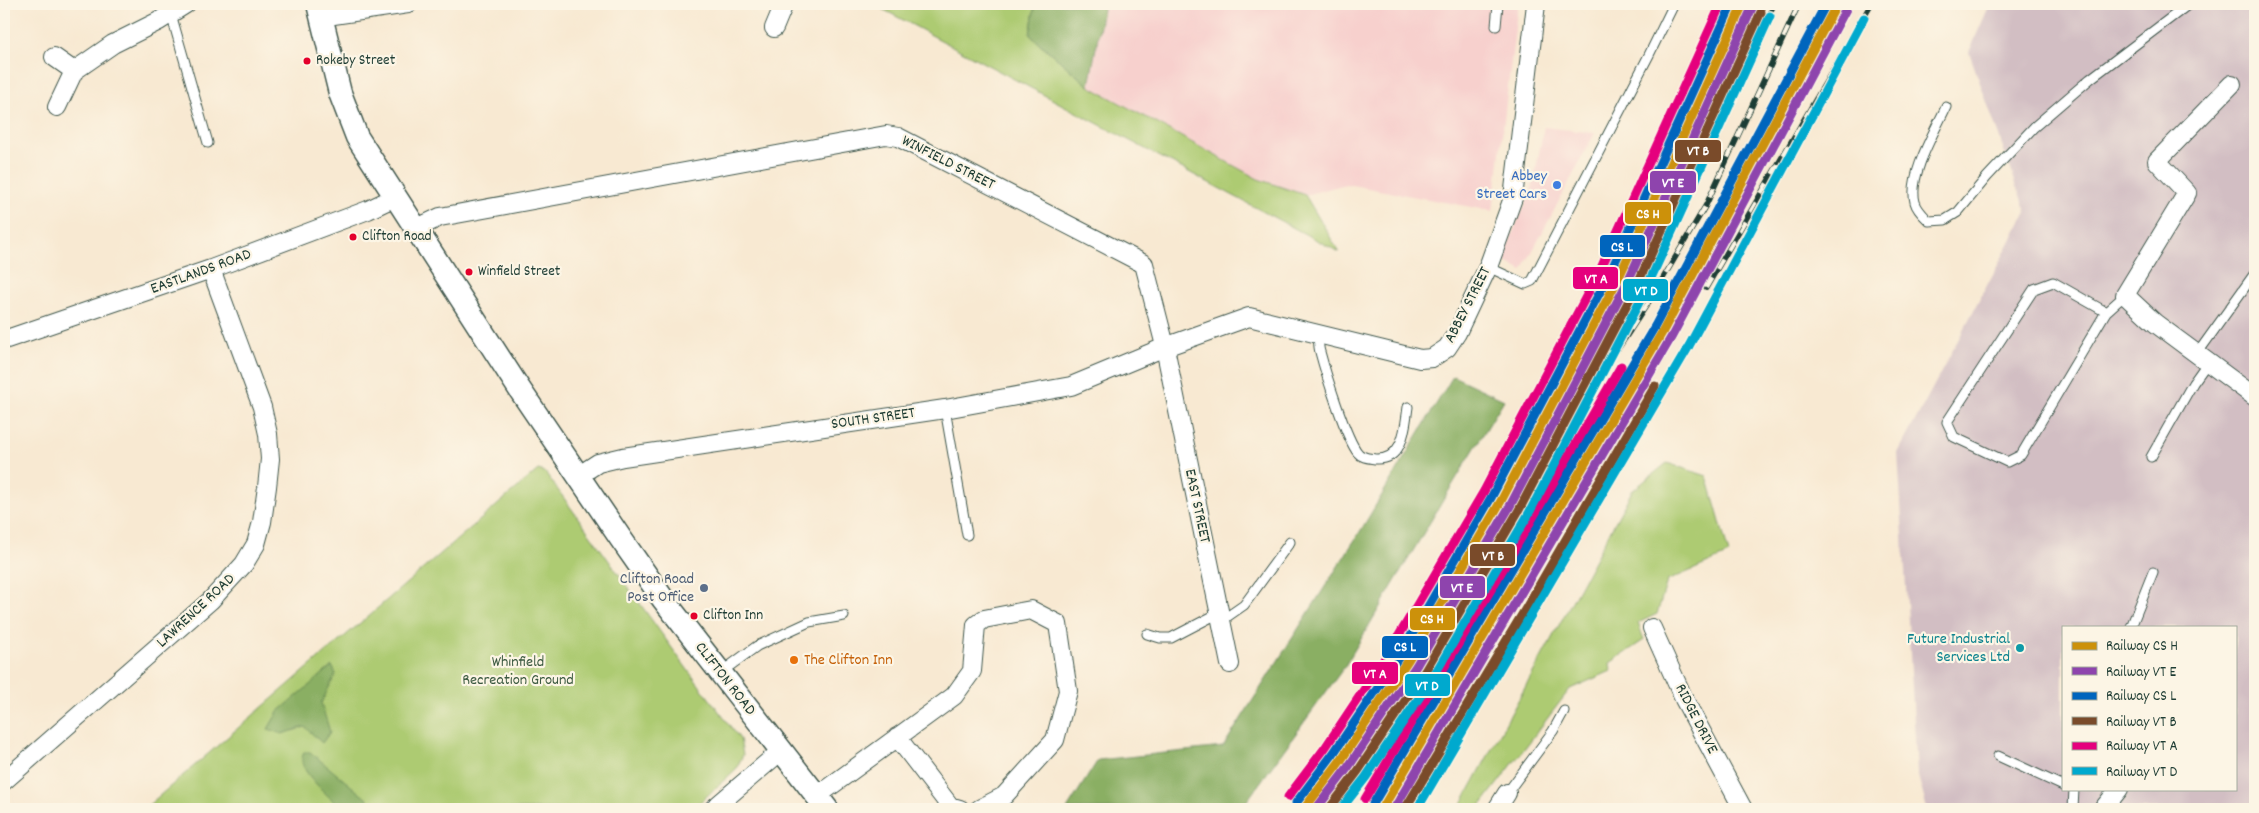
<svg xmlns="http://www.w3.org/2000/svg" width="2259" height="813" viewBox="0 0 2259 813" font-family="Dekko,sans-serif">
	<style>
		.built { fill: #f7d0cd }
		.industrial { fill: #d2bec3; fill-rule: evenodd }
		.green { fill: #adcb72; stroke: #668453 }
		.forest { fill: #8aaf64; stroke: #54764c }
		.lines { fill: none; stroke-linecap: round; stroke-linejoin: round }
		.service-casing { stroke: #40574c; stroke-width: 11 }
		.minor-casing { stroke: #40574c; stroke-width: 20 }
		.tertiary-casing { stroke: #40574c; stroke-width: 25 }
		.service { stroke: #fff; stroke-width: 9 }
		.minor { stroke: #fff; stroke-width: 18 }
		.tertiary { stroke: #fff; stroke-width: 22 }
		.rail-casing { stroke: #1f3d34; stroke-width: 5.5 }
		.rail { stroke: #fcf5e5; stroke-width: 4; stroke-dasharray: 11; stroke-linecap: butt }
		.rail-1-casing { stroke: #fcf5e5; stroke-width: 12 }
		.rail-2-casing { stroke: #fcf5e5; stroke-width: 12 }
		.rail-3-casing { stroke: #fcf5e5; stroke-width: 12 }
		.rail-4-casing { stroke: #fcf5e5; stroke-width: 12 }
		.rail-5-casing { stroke: #fcf5e5; stroke-width: 12 }
		.rail-6-casing { stroke: #fcf5e5; stroke-width: 12 }
		.rail-1 { stroke: #cc910a; stroke-width: 9 }
		.rail-2 { stroke: #8e44ad; stroke-width: 9 }
		.rail-3 { stroke: #0065bd; stroke-width: 9 }
		.rail-4 { stroke: #7a4b2a; stroke-width: 9 }
		.rail-5 { stroke: #e5007d; stroke-width: 9 }
		.rail-6 { stroke: #00a9ce; stroke-width: 9 }
		.bus-dot { fill: #e4002b; stroke: #fcf5e5; stroke-width: 2 }
		.shop-dot { fill: #3f7fe0; stroke: #fcf5e5; stroke-width: 2 }
		.service-dot { fill: #5c6f8a; stroke: #fcf5e5; stroke-width: 2 }
		.culture-dot { fill: #0f9aa8; stroke: #fcf5e5; stroke-width: 2 }
		.food-dot { fill: #e8710a; stroke: #fcf5e5; stroke-width: 2 }
		.labels { text-anchor: middle; dominant-baseline: central; stroke-width: 4.5; stroke-linejoin: round; paint-order: stroke }
		.bus-label { font-size: 15px; fill: #1f3d34; stroke: #fcf5e5; text-anchor: start }
		.street-label { font-size: 16px; fill: #1f3d34; stroke: #fcf5e5 }
		.shop-label { font-size: 16px; fill: #366cbe; stroke: #fcf5e5; text-anchor: end }
		.service-label { font-size: 16px; fill: #4e5e75; stroke: #fcf5e5; text-anchor: end }
		.culture-label { font-size: 16px; fill: #0d838f; stroke: #fcf5e5; text-anchor: end }
		.food-label { font-size: 16px; fill: #c56008; stroke: #fcf5e5; text-anchor: start }
		.park-label { font-size: 16px; fill: #3b5940; stroke: #fcf5e5 }
		.line-badge { stroke: #fcf5e5; stroke-width: 2 }
		.badge-label { font-size: 14px; text-anchor: middle; font-weight: bold; fill: #fff }
	</style>
	<rect width="100%" height="100%" fill="#fcf5e5"/>
	<filter id="ink" filterUnits="userSpaceOnUse"><feTurbulence type="fractalNoise" baseFrequency=".02" numOctaves="2"/><feDisplacementMap in="SourceGraphic" scale="10" xChannelSelector="R" yChannelSelector="G"/><feConvolveMatrix kernelMatrix="1 2 1 2 8 2 1 2 1" color-interpolation-filters="sRGB"/></filter>
	<filter id="wash" filterUnits="userSpaceOnUse"><feTurbulence type="fractalNoise" baseFrequency=".0096" numOctaves="4" result="noise"/><feDisplacementMap in="SourceGraphic" scale="20" xChannelSelector="R" yChannelSelector="G"/><feGaussianBlur stdDeviation="1.12" result="paint"/><feColorMatrix in="noise" values="0 0 0 0 0 0 0 0 0 0 0 0 0 0 0 0 0 1.4 0 .05"/><feComposite in="paint" operator="in"/></filter>
	<g filter="url(#wash)">
		<rect width="100%" height="100%" fill="#f8e9d2"/>
		<!-- built -->
		<path class="built" d="M1104 4H1518L1493 211 1346 184 1305 195 1258 179 1089 86Z
			M1544 127 1595 133 1522 271 1501 259 1532 189Z"/>
		<!-- industrial -->
		<path class="industrial" d="M1990 4H2255V809H1927L1917 772 1898 453 2026 212 1969 52ZM2063 627H2235V789H2063Z"/>
		<!-- green -->
		<path class="green" d="M873 4H1035L1030 35 1089 86 1258 179 1305 195 1339 252Z
			M1667 463 1707 476 1729 554 1667 581 1657 614 1638 623 1644 640 1610 663 1611 671 1570 689 1478 809H1459L1632 491Z
			M538 470 545 472 690 673 740 739 743 755 736 769 693 809H144Z"/>
		<!-- forest -->
		<path class="forest" d="M1035 4H1104L1089 86 1030 35Z
			M1453 376 1504 400 1442 502 1345 666 1241 809H1067L1098 760 1223 747 1361 530Z
			M332 666 336 674 321 703 330 732 322 743 305 727 282 734 268 729 278 712Z
			M304 752H310L379 809H343C333 801 301 773 302 760 302 757 303 755 304 752Z"/>
	</g>
	<g filter="url(#ink)">
		<g class="lines">
			<!-- service casing -->
			<g class="service-casing">
				<path id="service" d="M171 14 208 143
					M1496 26 1498 4
					M1946 107C1935 131 1908 176 1915 202 1917 210 1924 216 1929 221L1945 220 1958 212 1987 177 2034 127 2090 79 2189 4
					M1488 267 1525 284 1532 281 1649 55 1674 4
					M2106 312 2053 282 2034 289 1947 422 1954 437 2007 462 2021 455 2106 312 2125 295
					M1318 332C1319 339 1318 346 1320 352 1325 371 1346 439 1358 453 1362 458 1369 458 1375 459 1404 461 1405 427 1408 407
					M2197 354 2255 273
					M945 409 967 535
					M2151 457 2193 383 2208 362
					M1221 621 1244 605 1290 542
					M2131 627 2153 572
					M1147 634 1160 638H1171L1219 613
					M720 673 757 646 809 622 844 616
					M1998 756 2063 786
					M1507 793 1553 731 1564 711
					M2073 809 2074 789"/>
			</g>
			<!-- minor casing -->
			<g class="minor-casing">
				<path id="minor" d="M320 17 408 4
					M774 28 784 4
					M54 57 74 71
					M2232 84 2157 161 2187 193 2125 295 2155 323 2255 397
					M57 107 74 71 113 44 159 21 186 4
					M417 228 440 217 886 135 898 137 1144 264 1163 338 1230 664
					M4 340 211 269 368 210 395 197
					M578 476 598 463 623 457 945 409 1071 386 1165 347 1249 317 1420 359 1432 358 1447 348 1457 333 1488 267 1513 198 1536 4
					M1652 628 1684 699 1743 809
					M897 737 950 806 960 809
					M4 781 211 600 244 564 256 544 262 522 267 487 270 459 268 434 262 407 211 269
					M817 796 954 696 972 671 976 625 984 619 1031 610 1058 624 1068 691 1055 740 1004 796 979 809
					M713 809 781 751
					M1497 809 1507 793
					M2103 809 2119 789"/>
			</g>
			<!-- tertiary casing -->
			<g class="tertiary-casing">
				<path id="tertiary" d="M318 4 340 93 357 137 520 390 621 539 663 599 827 809"/>
			</g>
			<!-- service -->
			<use href="#service" class="service"/>
			<!-- minor -->
			<use href="#minor" class="minor"/>
			<!-- tertiary -->
			<use href="#tertiary" class="tertiary"/>
			<!-- rail casing -->
			<g class="rail-casing">
				<path id="rail" d="M1706 288 1871 4
					M1626 326 1661 258 1774 4
					M1541 481 1594 386 1652 297 1706 205 1799 4
					M1346 809 1490 570 1643 249 1752 4"/>
			</g>
			<!-- rail -->
			<use href="#rail" class="rail"/>
			<!-- rail-1 casing -->
			<g class="rail-1-casing">
				<path id="rail-1" d="M1304 809 1341 760 1408 660 1501 501 1619 277 1743 4
					M1382 809 1663 331 1837 4"/>
			</g>
			<!-- rail-2 casing -->
			<g class="rail-2-casing">
				<path id="rail-2" d="M1316 809 1349 766 1416 666 1510 506 1628 281 1752 8
					M1394 809 1672 336 1846 9"/>
			</g>
			<!-- rail-3 casing -->
			<g class="rail-3-casing">
				<path id="rail-3" d="M1296 803 1333 754 1400 655 1492 496 1610 273 1732 4
					M1373 804 1655 326 1826 4"/>
			</g>
			<!-- rail-4 casing -->
			<g class="rail-4-casing">
				<path id="rail-4" d="M1329 809 1358 771 1425 671 1519 510 1637 285 1761 12
					M1405 809 1526 608 1655 386"/>
			</g>
			<!-- rail-5 casing -->
			<g class="rail-5-casing">
				<path id="rail-5" d="M1288 797 1325 748 1391 649 1484 491 1601 268 1721 4
					M1365 799 1492 588 1621 366"/>
			</g>
			<!-- rail-6 casing -->
			<g class="rail-6-casing">
				<path id="rail-6" d="M1341 809 1366 777 1433 677 1528 515 1646 289 1770 16
					M1417 809 1689 346 1864 18"/>
			</g>
			<!-- rail-1 -->
			<use href="#rail-1" class="rail-1"/>
			<!-- rail-2 -->
			<use href="#rail-2" class="rail-2"/>
			<!-- rail-3 -->
			<use href="#rail-3" class="rail-3"/>
			<!-- rail-4 -->
			<use href="#rail-4" class="rail-4"/>
			<!-- rail-5 -->
			<use href="#rail-5" class="rail-5"/>
			<!-- rail-6 -->
			<use href="#rail-6" class="rail-6"/>
		</g>
	</g>
	<!-- markers -->
	<g class="bus-dot">
		<circle cx="307" cy="61" r="4.5"/>
		<circle cx="353" cy="237" r="4.5"/>
		<circle cx="469" cy="272" r="4.5"/>
		<circle cx="694" cy="616" r="4.5"/>
	</g>
	<circle class="shop-dot" cx="1557" cy="185" r="5"/>
	<circle class="service-dot" cx="704" cy="588" r="5"/>
	<circle class="culture-dot" cx="2020" cy="648" r="5"/>
	<circle class="food-dot" cx="794" cy="660" r="5"/>
	<g class="labels">
		<!-- bus labels -->
		<g class="bus-label">
			<text x="316" y="61">Rokeby Street</text>
			<text x="362" y="237">Clifton Road</text>
			<text x="478" y="272">Winfield Street</text>
			<text x="703" y="616">Clifton Inn</text>
		</g>
		<!-- street labels -->
		<g class="street-label">
			<text transform="translate(948 163) rotate(27)">WINFIELD STREET</text>
			<text transform="translate(201 272) rotate(-20)">EASTLANDS ROAD</text>
			<text transform="translate(1468 305) rotate(-63)">ABBEY STREET</text>
			<text transform="translate(873 419) rotate(-8)">SOUTH STREET</text>
			<text transform="translate(1197 506) rotate(78)">EAST STREET</text>
			<text transform="translate(196 611) rotate(-43)">LAWRENCE ROAD</text>
			<text transform="translate(725 679) rotate(52)">CLIFTON ROAD</text>
			<text transform="translate(1696 719) rotate(63)">RIDGE DRIVE</text>
		</g>
		<!-- shop labels -->
		<g class="shop-label">
			<text x="1547" y="176">Abbey<tspan x="1547" dy="18">Street Cars</tspan></text>
		</g>
		<!-- service labels -->
		<g class="service-label">
			<text x="694" y="579">Clifton Road<tspan x="694" dy="18">Post Office</tspan></text>
		</g>
		<!-- culture labels -->
		<g class="culture-label">
			<text x="2010" y="639">Future Industrial<tspan x="2010" dy="18">Services Ltd</tspan></text>
		</g>
		<!-- food labels -->
		<g class="food-label">
			<text x="804" y="660">The Clifton Inn</text>
		</g>
		<!-- park labels -->
		<g class="park-label">
			<text x="518" y="662">Whinfield<tspan x="518" dy="18">Recreation Ground</tspan></text>
		</g>
	</g>
	<g class="line-badge">
		<rect x="1674" y="139" width="48" height="24" rx="5" fill="#7a4b2a"/>
		<rect x="1649" y="170" width="48" height="24" rx="5" fill="#8e44ad"/>
		<rect x="1624" y="201" width="48" height="24" rx="5" fill="#cc910a"/>
		<rect x="1599" y="234" width="47" height="24" rx="5" fill="#0065bd"/>
		<rect x="1572" y="266" width="47" height="24" rx="5" fill="#e5007d"/>
		<rect x="1622" y="278" width="47" height="24" rx="5" fill="#00a9ce"/>
		<rect x="1469" y="543" width="47" height="24" rx="5" fill="#7a4b2a"/>
		<rect x="1439" y="575" width="47" height="24" rx="5" fill="#8e44ad"/>
		<rect x="1409" y="607" width="47" height="24" rx="5" fill="#cc910a"/>
		<rect x="1381" y="635" width="48" height="24" rx="5" fill="#0065bd"/>
		<rect x="1351" y="661" width="48" height="24" rx="5" fill="#e5007d"/>
		<rect x="1404" y="673" width="47" height="24" rx="5" fill="#00a9ce"/>
	</g>
	<g class="badge-label">
		<text x="1698" y="155">VT B</text>
		<text x="1673" y="187">VT E</text>
		<text x="1648" y="218">CS H</text>
		<text x="1622" y="251">CS L</text>
		<text x="1596" y="283">VT A</text>
		<text x="1646" y="295">VT D</text>
		<text x="1493" y="560">VT B</text>
		<text x="1462" y="592">VT E</text>
		<text x="1432" y="623">CS H</text>
		<text x="1405" y="651">CS L</text>
		<text x="1375" y="678">VT A</text>
		<text x="1427" y="690">VT D</text>
	</g>
	<!-- margin -->
	<rect width="2259" height="813" fill="none" stroke="#fcf5e5" stroke-width="20"/>
	<!-- legend -->
	<rect x="2062" y="626" width="175" height="165" fill="#fcf5e5" stroke="#a4ab9e"/>
	<rect x="2072" y="642" width="25" height="8" fill="#cc910a" stroke="#a4ab9e"/>
	<text x="2106" y="650" font-size="15" fill="#1f3d34">Railway CS H</text>
	<rect x="2072" y="667" width="25" height="8" fill="#8e44ad" stroke="#a4ab9e"/>
	<text x="2106" y="676" font-size="15" fill="#1f3d34">Railway VT E</text>
	<rect x="2072" y="692" width="25" height="8" fill="#0065bd" stroke="#a4ab9e"/>
	<text x="2106" y="700" font-size="15" fill="#1f3d34">Railway CS L</text>
	<rect x="2072" y="717" width="25" height="8" fill="#7a4b2a" stroke="#a4ab9e"/>
	<text x="2106" y="726" font-size="15" fill="#1f3d34">Railway VT B</text>
	<rect x="2072" y="742" width="25" height="8" fill="#e5007d" stroke="#a4ab9e"/>
	<text x="2106" y="750" font-size="15" fill="#1f3d34">Railway VT A</text>
	<rect x="2072" y="767" width="25" height="8" fill="#00a9ce" stroke="#a4ab9e"/>
	<text x="2106" y="776" font-size="15" fill="#1f3d34">Railway VT D</text>
</svg>
